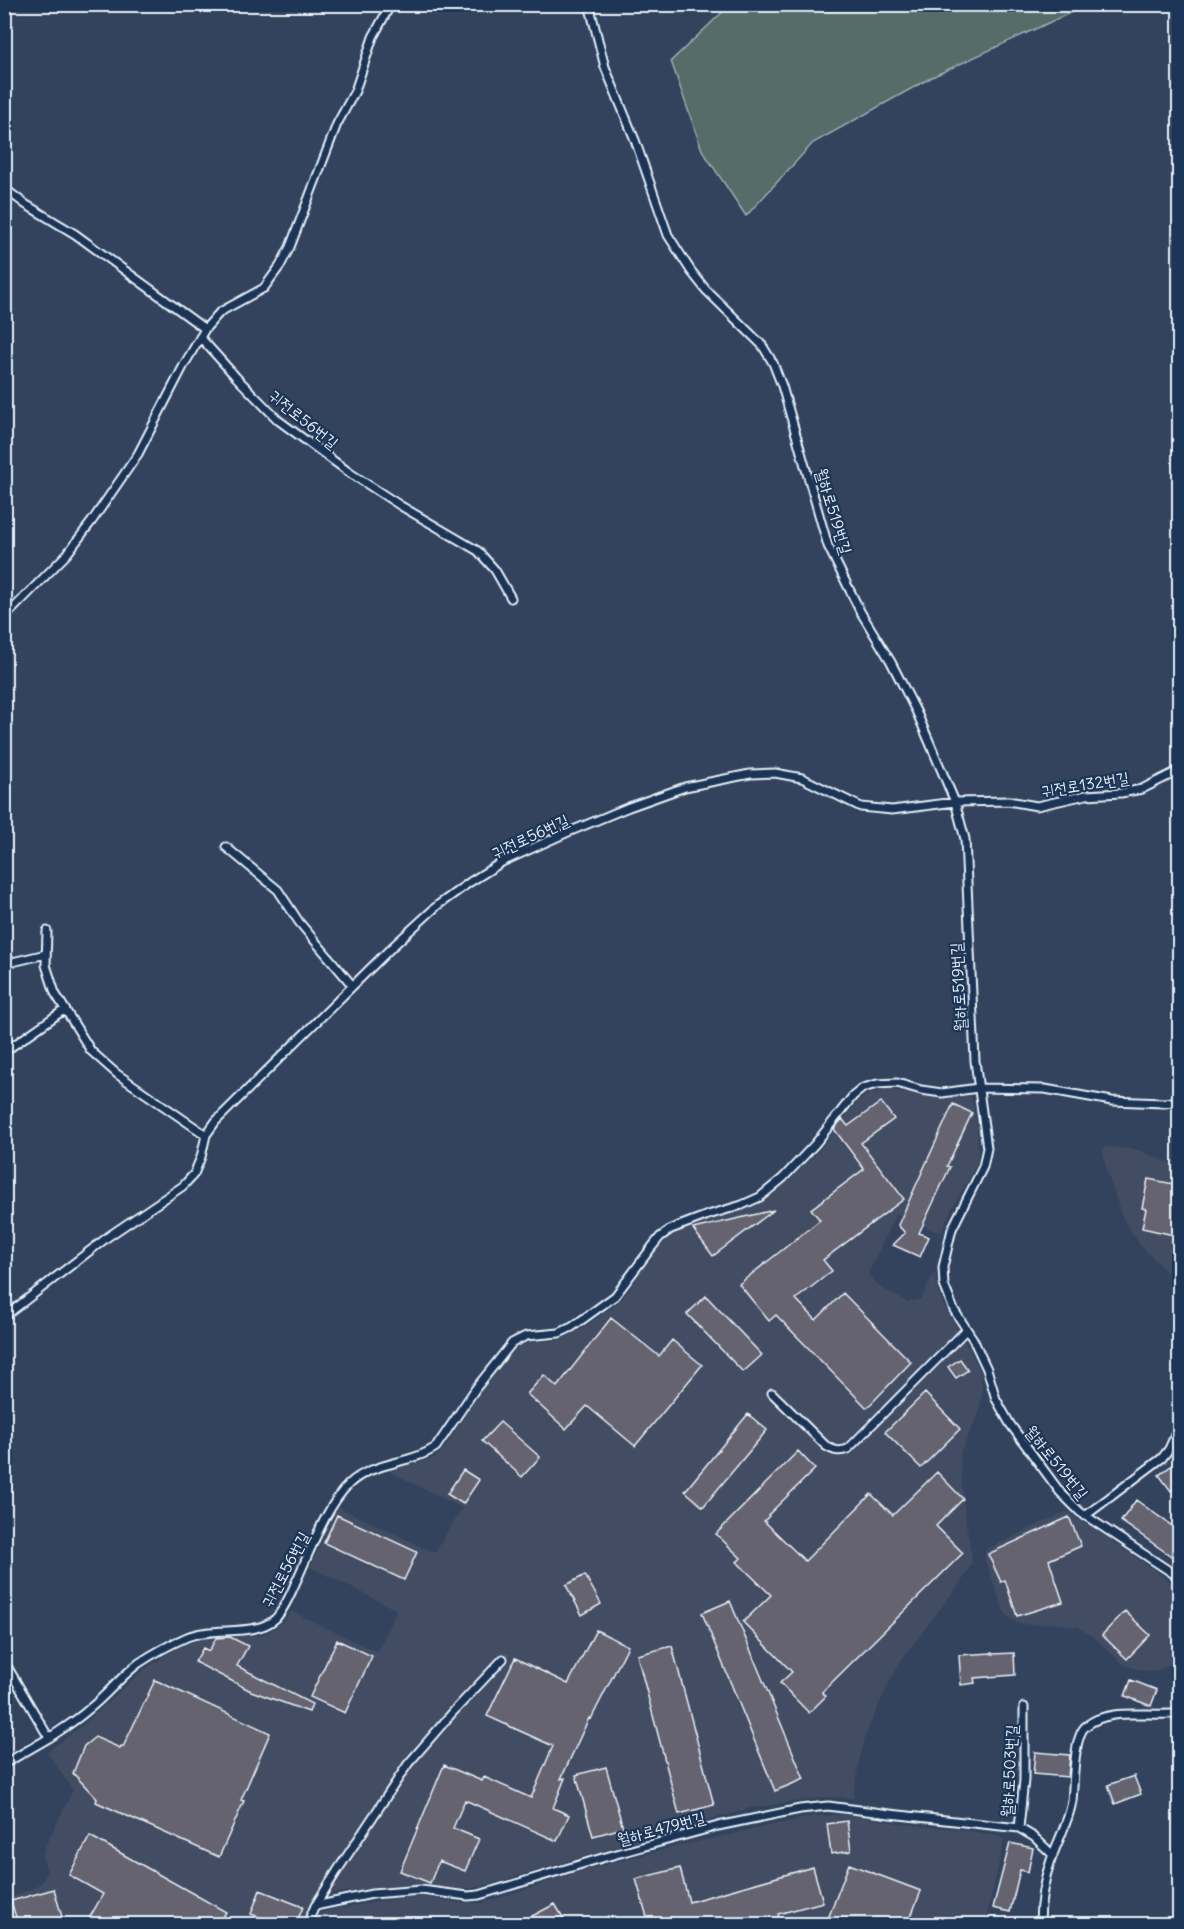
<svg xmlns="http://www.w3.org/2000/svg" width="1184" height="1929" viewBox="0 0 1184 1929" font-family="Delius,'Poor Story',sans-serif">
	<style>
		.built { fill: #424d63 }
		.green { fill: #566c68; stroke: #9faeb0; stroke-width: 1.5 }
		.building { fill: #65636f; stroke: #e8f1f8; stroke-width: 1.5 }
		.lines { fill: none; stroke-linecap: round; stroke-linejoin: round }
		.lane-casing { stroke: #e8f1f8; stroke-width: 11 }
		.lane { stroke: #1d3557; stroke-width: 7 }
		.labels { text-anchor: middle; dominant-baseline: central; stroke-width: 4.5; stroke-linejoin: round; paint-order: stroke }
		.street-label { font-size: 16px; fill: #e8f1f8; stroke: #1d3557 }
	</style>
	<rect width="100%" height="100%" fill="#33435e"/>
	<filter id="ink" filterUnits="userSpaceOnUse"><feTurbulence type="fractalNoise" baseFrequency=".0167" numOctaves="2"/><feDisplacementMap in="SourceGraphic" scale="12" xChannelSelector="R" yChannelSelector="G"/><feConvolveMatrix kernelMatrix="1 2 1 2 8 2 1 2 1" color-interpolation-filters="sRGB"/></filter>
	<g filter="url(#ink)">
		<!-- built -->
		<path class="built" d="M886 1090 898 1091 921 1096 938 1097 968 1095 971 1097 977 1125 978 1152 977 1164 950 1212 942 1232 933 1230 896 1213 868 1274 881 1288 907 1302 921 1299 935 1272 937 1290 944 1306 971 1352 981 1373 982 1394 979 1413 961 1451 960 1464 966 1523 972 1558 971 1565 963 1579 902 1659 888 1685 867 1731 859 1762 853 1798 827 1797 750 1808 480 1887 461 1889 412 1885 315 1895 300 1924H10L7 1908V1901L11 1897 34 1888 44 1880 47 1870 42 1857 43 1851 73 1790 47 1752 82 1726 142 1671 177 1648 198 1640 212 1637 252 1636 266 1634 283 1622 291 1611 377 1652 397 1610 310 1567 338 1507 435 1553 462 1508 389 1471 434 1458 443 1450 484 1386 518 1346 534 1341H553L564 1338 580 1330 613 1307 623 1298 652 1255 675 1232 691 1225 732 1214 766 1200 819 1151 857 1102 865 1096 876 1092Z
			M1107 1147 1135 1149 1179 1167V1284L1141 1246 1123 1219 1107 1172 1103 1152 1104 1148Z
			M1067 1511 1156 1571 1179 1589V1659L1158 1670 1148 1671 1134 1668 1123 1664 1095 1638 1078 1627 1055 1623 1031 1625 1017 1623 1009 1618 1003 1609 997 1593 985 1560V1552L989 1548Z
			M840 1815 856 1816 903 1824 964 1830 998 1836 1003 1839V1845L985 1924H313L318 1914 330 1910 395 1899 420 1896 458 1903H483L585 1870 682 1845 815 1816Z"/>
		<!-- green -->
		<path class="green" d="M730 5V4L1087 5 934 76 813 143 746 216 702 150 671 61Z"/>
		<!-- building -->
		<path class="building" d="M881 1102 894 1119 861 1143 904 1199 823 1260 832 1271 796 1299 816 1320 843 1293 911 1362 867 1408 776 1315 769 1321 739 1284 820 1220 811 1209 864 1169 834 1129 842 1119 848 1126Z
			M953 1104 972 1113 947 1166 950 1167 919 1233 929 1237 920 1257 893 1245 905 1233 898 1225Z
			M1148 1179 1179 1185V1216L1178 1215 1174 1235 1142 1228 1146 1209 1142 1208Z
			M774 1210 713 1256 693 1229Z
			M706 1296 762 1355 743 1372 687 1314Z
			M611 1318 659 1356 672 1340 702 1365 635 1446 587 1406 566 1429 527 1394 544 1375 557 1387Z
			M960 1359 968 1370 956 1378 948 1367Z
			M925 1393 960 1429 921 1468 885 1432Z
			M748 1414 767 1430 703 1507 685 1491Z
			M500 1422 540 1457 522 1477 482 1441Z
			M798 1451 815 1469 768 1515 769 1516 764 1521 805 1561 871 1494 893 1515 937 1472 963 1499 936 1526 963 1553 822 1692 826 1696 809 1713 780 1683 792 1672 743 1622 771 1595 737 1562 741 1558 716 1534Z
			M1179 1460V1485L1171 1491 1159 1475Z
			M463 1470 479 1480 463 1504 447 1494Z
			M1136 1500 1179 1531V1550L1174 1558 1121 1521Z
			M337 1515 417 1552 404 1580 324 1543Z
			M1069 1517 1081 1546 1049 1560 1063 1602 1017 1616 1005 1580 1001 1582 988 1554Z
			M585 1575 601 1604 582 1615 566 1585Z
			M730 1601 804 1779 775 1791 702 1613Z
			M1125 1611 1150 1635 1127 1659 1102 1635Z
			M596 1630 628 1646 591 1719 589 1718 561 1779 565 1778 553 1808 569 1815 557 1841 465 1800 453 1828 479 1839 465 1871 439 1861 430 1883 400 1871 444 1765 482 1781 484 1777 531 1798 553 1746 487 1716 515 1658 568 1684Z
			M230 1637 248 1646 237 1666 312 1704 309 1712 251 1691 195 1662 203 1648 209 1651 216 1638Z
			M337 1640 372 1656 345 1713 310 1697Z
			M672 1646 714 1805 679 1814 637 1655Z
			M992 1653V1654L1014 1653 1015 1675 974 1678 975 1683 961 1685 959 1655Z
			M155 1680 270 1733 241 1800 244 1801 219 1857 96 1802 97 1799 73 1773 84 1746 95 1737 120 1748 121 1746 123 1747Z
			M1131 1680 1157 1690 1151 1706 1125 1696Z
			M1035 1752 1070 1755 1068 1777 1033 1774Z
			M606 1767 623 1828 593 1836 576 1775Z
			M1134 1776 1141 1794 1115 1804 1108 1785Z
			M847 1821 851 1851 831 1854 827 1824Z
			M90 1836 226 1912 219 1924H86L103 1894 69 1875Z
			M1010 1843 1033 1848 1028 1872 1020 1870 1010 1912 993 1908Z
			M849 1864 921 1891 908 1924H826Z
			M813 1867 823 1902 778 1914 781 1924H649L636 1879 680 1868 689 1902Z
			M54 1889 64 1924H18L11 1901Z
			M260 1890 303 1907 296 1924H278L251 1914Z
			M555 1904 567 1924H517Z"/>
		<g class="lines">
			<!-- lane casing -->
			<g class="lane-casing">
				<path id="lane" d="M589 4 605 67 635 140 668 235 691 271 706 290 762 345 773 363 782 386 828 546 860 611 891 662 917 713 955 802 965 839 975 1061 987 1148 983 1167 952 1229 943 1267 944 1285 954 1310 973 1339 987 1369 996 1399 1010 1424 1060 1492 1080 1512 1180 1578
					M4 188 25 204 75 234 205 329
					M200 337 236 377 278 420 350 473 401 506 478 551 495 570 511 598
					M4 618 67 554 92 521 138 454 184 365 205 329 220 312 264 288 280 266 290 247 337 124 355 91 373 37 391 4
					M226 847 278 890 299 922 352 985
					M47 931 46 965 55 993 91 1051 117 1074 206 1135
					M4 964 46 954
					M4 1052 64 1010
					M4 1317 109 1236 183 1186 194 1174 201 1157 206 1135 216 1121 391 948 438 905 470 882 502 862 566 833 629 807 685 787 750 774 775 773 802 778 861 807 892 810 955 802 1008 801 1037 806 1086 795 1121 793 1142 789 1180 770
					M772 1393 826 1446C834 1451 839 1452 848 1449L966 1330
					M1085 1516 1162 1458 1169 1449 1180 1424
					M4 1661 49 1738C62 1729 77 1720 89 1709 107 1695 121 1676 139 1663 154 1653 171 1644 187 1637 213 1626 255 1637 275 1619 284 1610 290 1595 295 1584 309 1554 326 1506 349 1484 373 1461 409 1465 436 1447L476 1388 512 1343 526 1336 559 1333 572 1327 615 1296 652 1247 660 1237 671 1229 708 1215 742 1205 760 1197 783 1178 815 1144 853 1096 863 1088 877 1084 897 1083 921 1090 942 1093 978 1088 1045 1089 1112 1101 1164 1103 1180 1101
					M1024 1707V1780L1019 1828 1034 1837 1053 1855
					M4 1764 49 1738
					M315 1906 372 1894 421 1890 468 1896 479 1895 602 1858 718 1826 800 1809 828 1806 890 1814 1019 1828
					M307 1924 315 1906 337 1871 408 1764 453 1712 503 1659
					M1040 1924C1040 1902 1044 1879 1052 1857 1059 1838 1069 1821 1072 1801 1074 1784 1073 1736 1086 1726 1110 1706 1151 1718 1180 1713"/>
			</g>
			<!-- lane -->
			<use href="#lane" class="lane"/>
		</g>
	</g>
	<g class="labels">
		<!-- street labels -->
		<g class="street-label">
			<text transform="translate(304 419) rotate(39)">귀전로56번길</text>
			<text transform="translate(834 511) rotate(73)">월하로519번길</text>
			<text transform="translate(1085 784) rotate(-9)">귀전로132번길</text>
			<text transform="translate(530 836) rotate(-25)">귀전로56번길</text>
			<text transform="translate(958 987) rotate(-93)">월하로519번길</text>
			<text transform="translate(1057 1462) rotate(51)">월하로519번길</text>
			<text transform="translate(285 1569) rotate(-62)">귀전로56번길</text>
			<text transform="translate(1009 1771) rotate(-87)">월하로503번길</text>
			<text transform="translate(661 1828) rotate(-15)">월하로479번길</text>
		</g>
	</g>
	<!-- margin -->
	<rect width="1184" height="1929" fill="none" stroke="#1d3557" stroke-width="24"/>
	<rect x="12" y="12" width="1160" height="1905" fill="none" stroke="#e8f1f8" stroke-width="2" filter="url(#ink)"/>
</svg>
